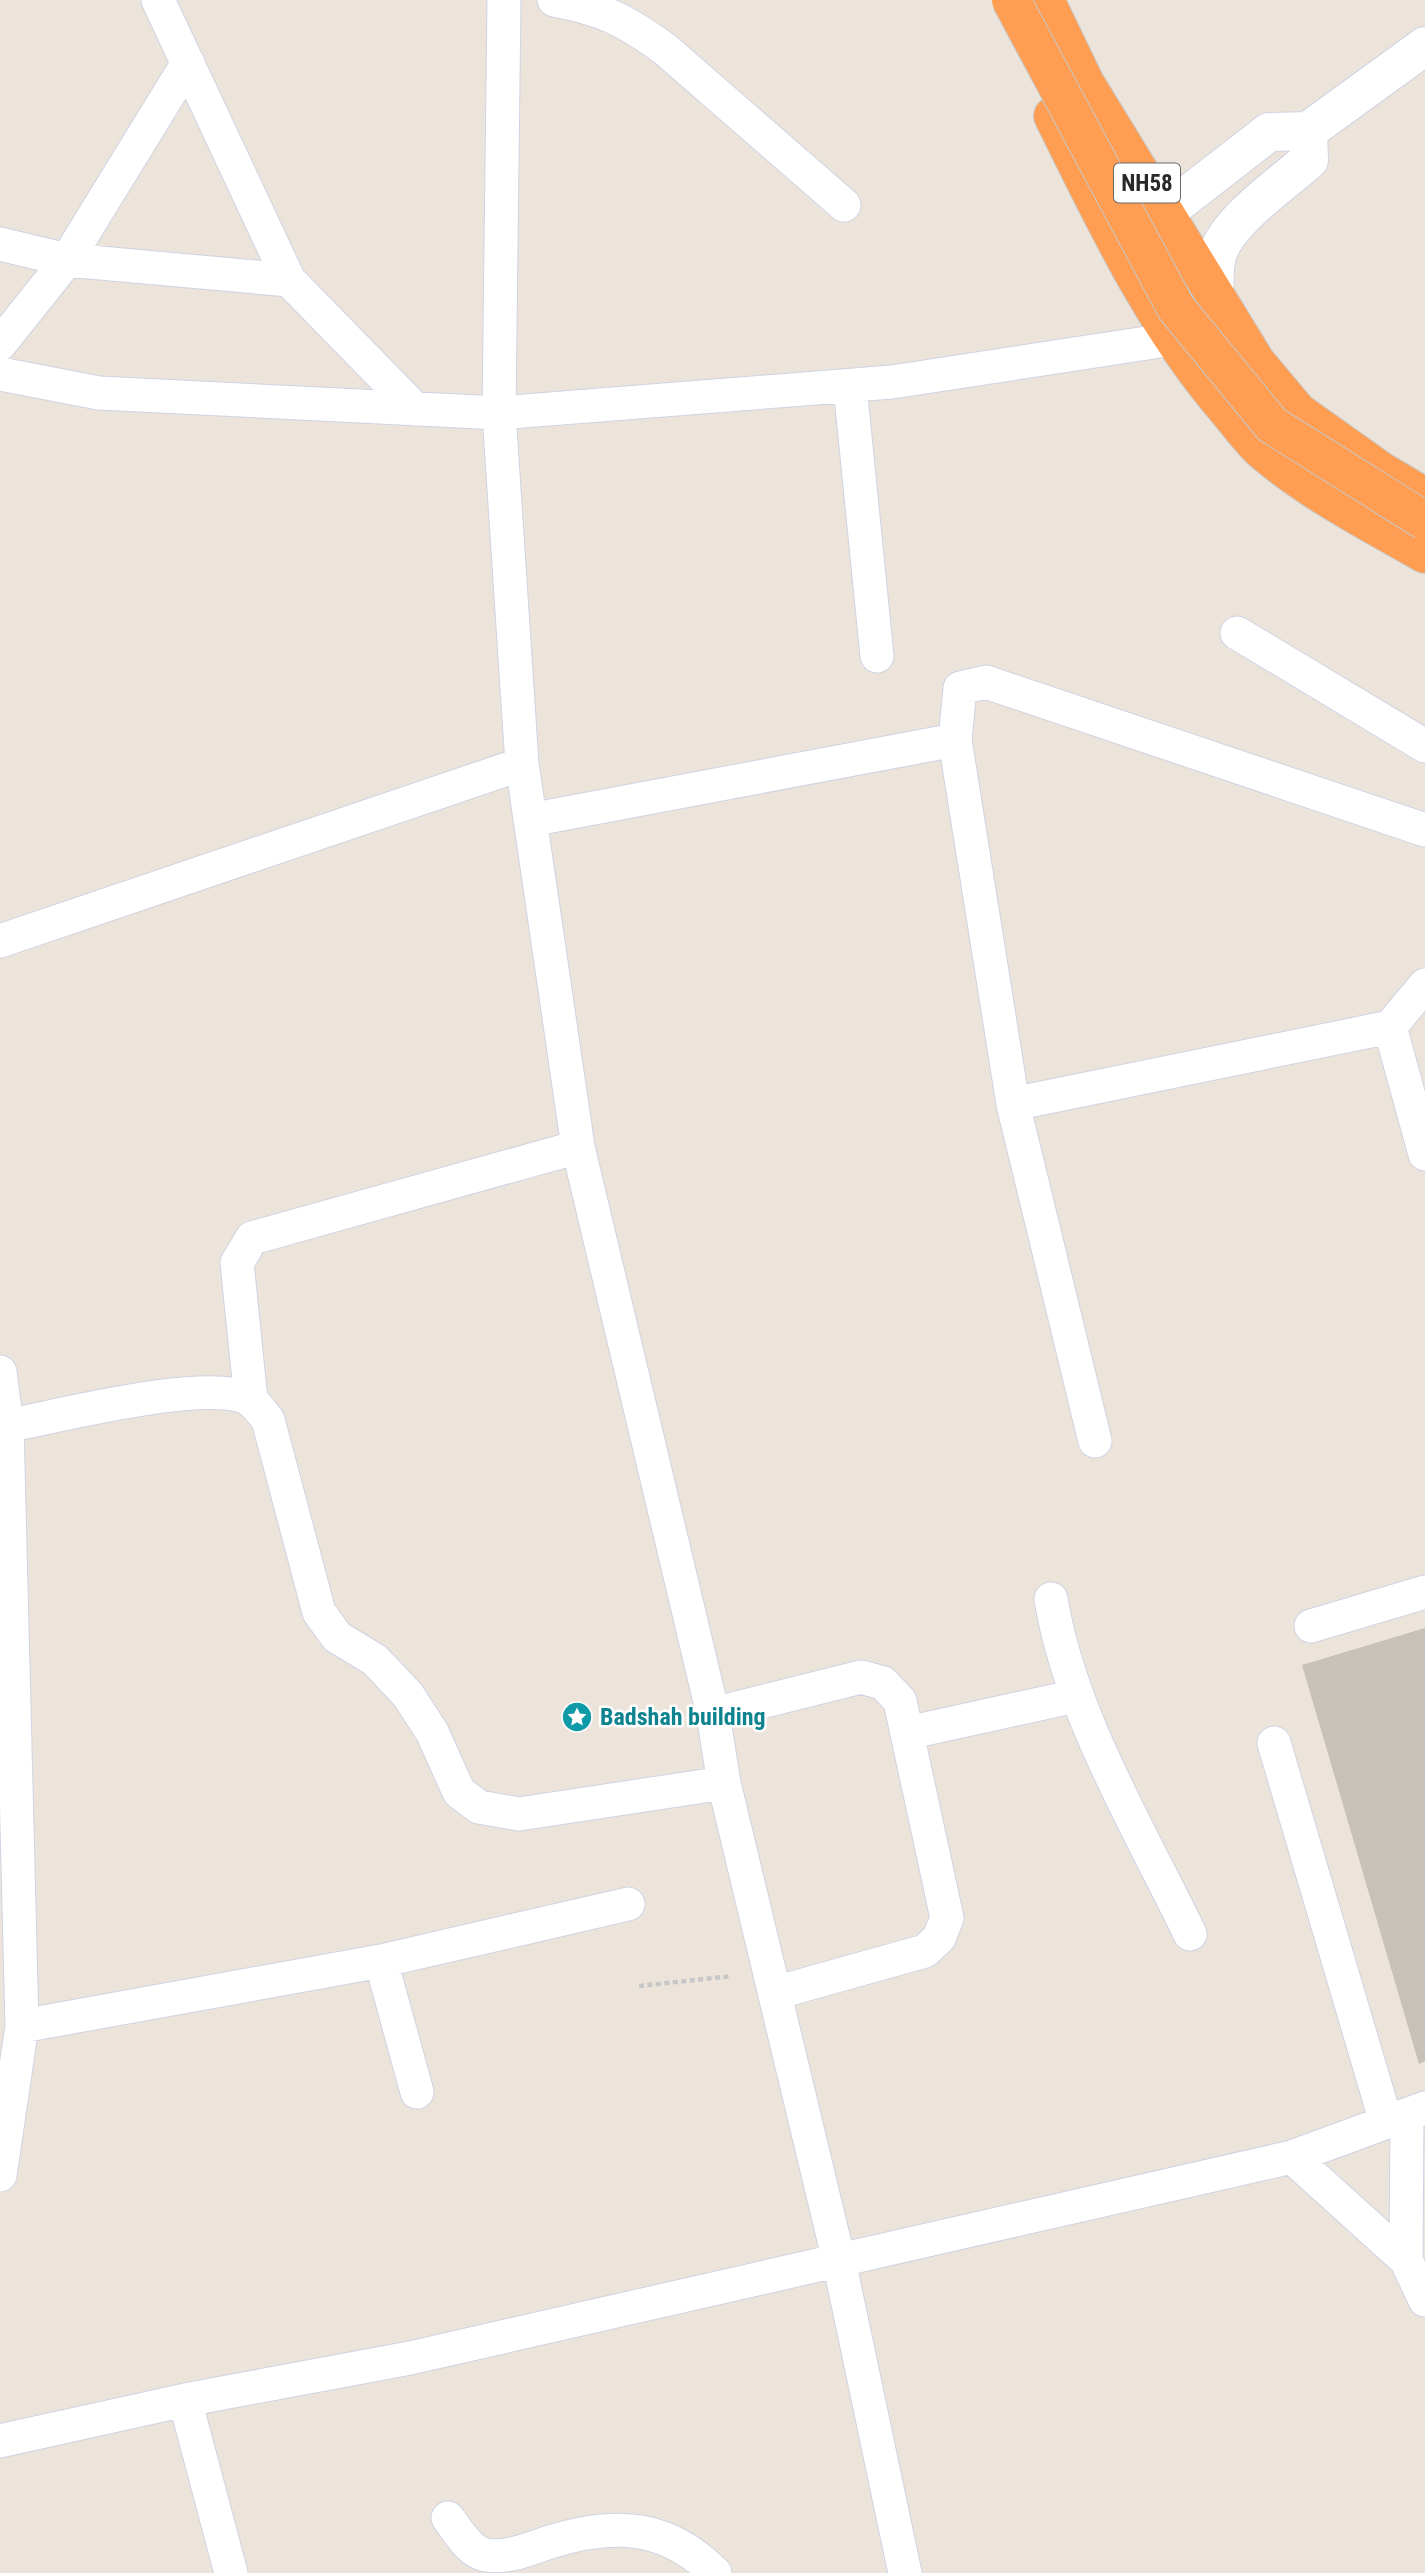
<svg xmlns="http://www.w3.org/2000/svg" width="1425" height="2573" viewBox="0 0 1425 2573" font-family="'Roboto Condensed',sans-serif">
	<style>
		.building { fill: #c7c1ba }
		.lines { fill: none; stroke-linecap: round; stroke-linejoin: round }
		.street-casing { stroke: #cfd3e3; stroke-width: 35 }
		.secondary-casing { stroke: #cfd3e3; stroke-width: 40 }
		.highway-casing { stroke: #c7c7c7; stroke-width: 40 }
		.path { stroke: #c7c7c7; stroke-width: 4.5; stroke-dasharray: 5 3.5; stroke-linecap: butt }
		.street { stroke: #fff; stroke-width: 33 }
		.secondary { stroke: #fff; stroke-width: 38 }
		.highway { stroke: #ff9e52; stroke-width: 38 }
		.highway-bridge-casing { stroke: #c7c7c7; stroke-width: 40; stroke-linecap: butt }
		.highway-bridge { stroke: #ff9e52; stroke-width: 38 }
		.labels { text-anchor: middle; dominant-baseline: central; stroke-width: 5; stroke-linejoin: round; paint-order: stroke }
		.shield { fill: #fff; stroke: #696969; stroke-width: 2 }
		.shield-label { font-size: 23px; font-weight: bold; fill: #292929 }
		.culture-label { font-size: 24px; font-weight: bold; fill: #0d838f; stroke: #fff; text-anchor: start }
	</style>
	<rect width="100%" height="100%" fill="#ece4da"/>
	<!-- building -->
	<path class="building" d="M1425 1628V2061L1419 2064 1302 1665Z"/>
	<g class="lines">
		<!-- street casing -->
		<g class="street-casing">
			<path id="street" d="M158 0 289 280
				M504 0 499 413 522 764 578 1147 713 1714 724 1783 839 2261 905 2573
				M554 0C603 9 625 20 666 50L844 205
				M0 244 67 260 289 280 415 409
				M0 344 67 260 188 63
				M0 374 99 393 499 413 892 382 1173 339
				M850 386 877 656
				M1237 633 1425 746
				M530 820 955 740
				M0 941 522 764
				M1425 985 1390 1027 1425 1154
				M1013 1104 1390 1027
				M0 1372 7 1426 22 2026 0 2175
				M251 1400 237 1263 252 1238 578 1147
				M7 1426C55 1417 213 1376 250 1400 257 1405 263 1414 268 1420L319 1612 337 1637 375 1660 408 1695 432 1732 459 1792 479 1807 519 1814 724 1783
				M1095 1441 1013 1104 955 740 960 688 986 682 1425 830
				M1051 1599C1070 1715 1139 1828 1190 1934
				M1311 1626 1425 1592
				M713 1714 861 1677 883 1683 900 1701 947 1918 939 1938 925 1951 775 1993
				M907 1733 1076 1696
				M1274 1743 1386 2122
				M381 1961 417 2092
				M22 2026 381 1961 628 1904
				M1292 2157 1406 2260 1425 2300
				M1406 2260 1407 2115
				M185 2400 231 2573
				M0 2441 185 2400 410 2358 1292 2157 1425 2108
				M448 2518C458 2531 469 2552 486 2555 507 2559 531 2548 550 2542 613 2522 666 2524 715 2573"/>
		</g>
		<!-- secondary casing -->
		<g class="secondary-casing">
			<path id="secondary" d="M1139 233 1269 132 1308 131 1425 46
				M1214 294C1215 283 1214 271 1216 260 1222 224 1282 184 1309 160L1308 131"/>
		</g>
		<!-- highway casing -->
		<g class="highway-casing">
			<path id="highway" d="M1045 0 1085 83 1256 362 1298 412 1381 471 1425 497
				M1053 116C1104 219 1153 325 1229 412 1240 425 1251 441 1264 452 1312 493 1371 523 1425 554"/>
		</g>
		<!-- path -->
		<path class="path" d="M639 1986 732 1976"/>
		<!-- street -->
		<use href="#street" class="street"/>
		<!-- secondary -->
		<use href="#secondary" class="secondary"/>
		<!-- highway -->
		<use href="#highway" class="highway"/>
		<!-- highway-bridge casing -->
		<g class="highway-bridge-casing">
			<path id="highway-bridge" d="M1011 0 1176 308 1272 425 1425 521"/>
		</g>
		<!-- highway-bridge -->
		<use href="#highway-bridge" class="highway-bridge"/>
	</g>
	<!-- icons -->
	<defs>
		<g id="sight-disc" transform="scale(1.575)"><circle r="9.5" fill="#0f9aa8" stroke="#fff"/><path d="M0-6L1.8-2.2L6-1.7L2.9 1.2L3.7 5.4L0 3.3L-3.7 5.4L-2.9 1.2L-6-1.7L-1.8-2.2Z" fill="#fff"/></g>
	</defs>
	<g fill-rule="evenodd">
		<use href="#sight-disc" x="577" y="1717"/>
	</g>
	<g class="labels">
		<!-- shield labels -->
		<rect class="shield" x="1114" y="163.5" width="66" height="39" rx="5"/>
		<g class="shield-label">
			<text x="1147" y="183">NH58</text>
		</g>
		<!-- culture labels -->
		<g class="culture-label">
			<text x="600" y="1717">Badshah building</text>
		</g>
	</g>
</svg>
